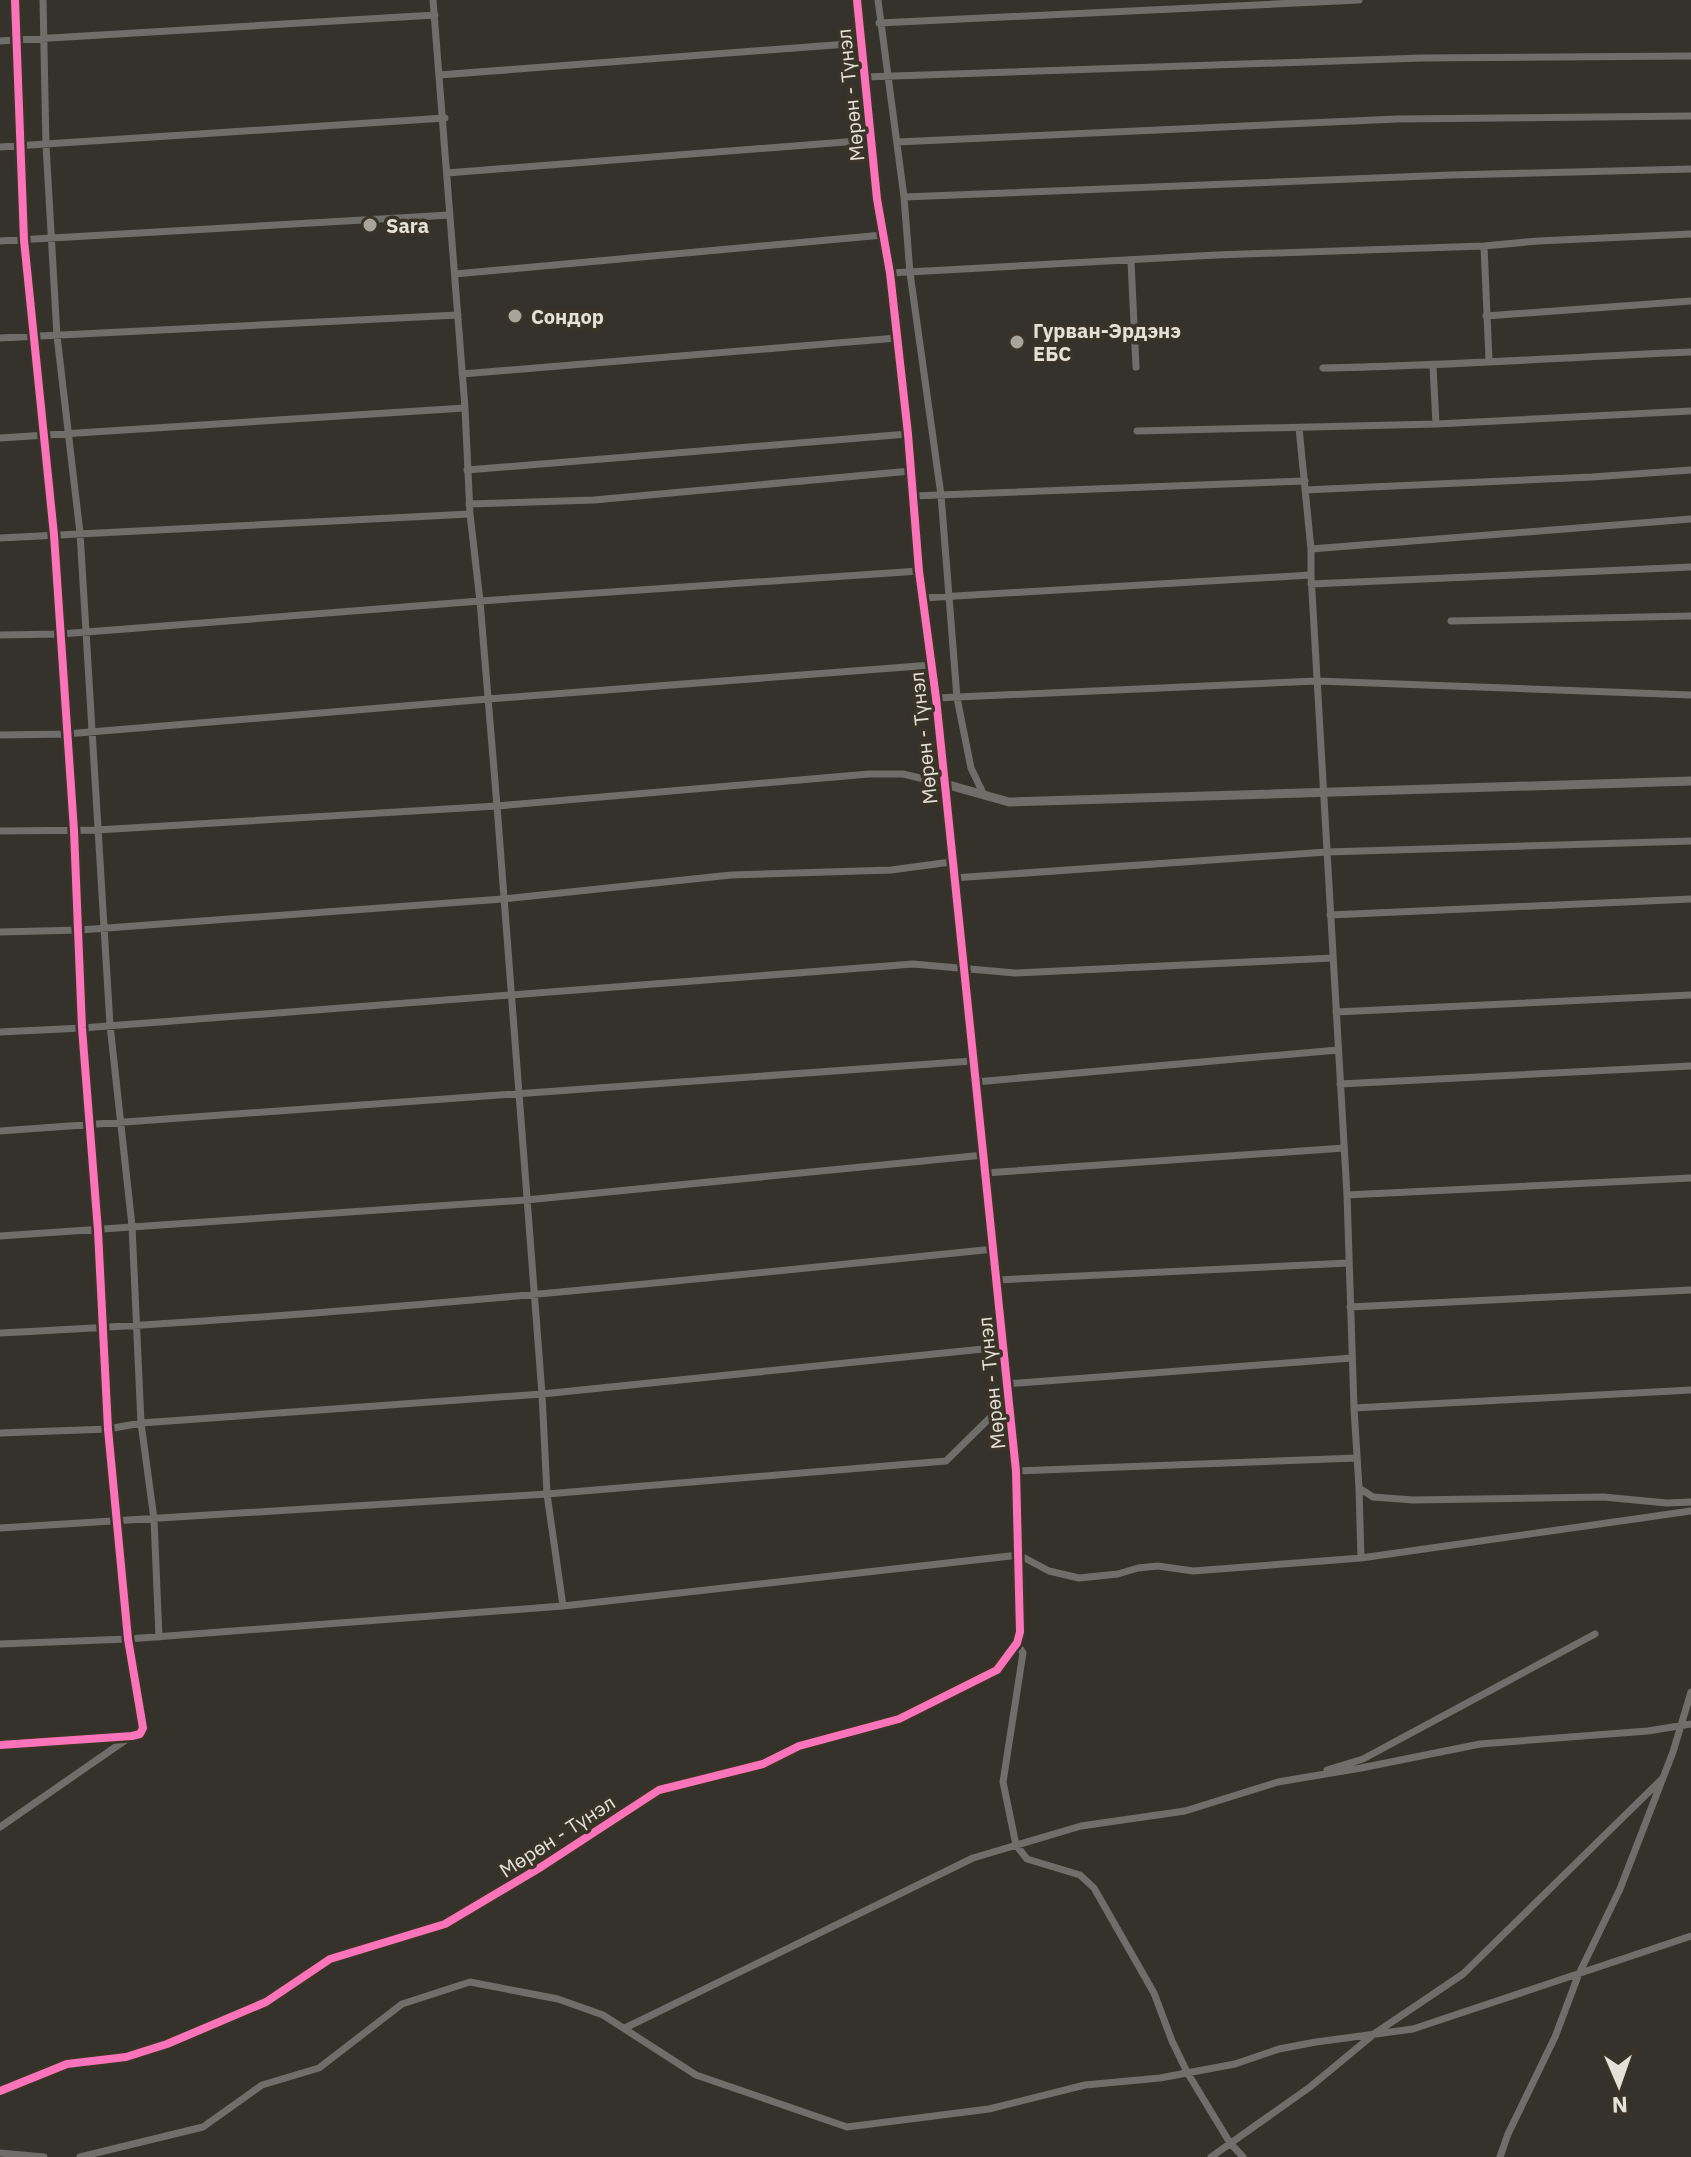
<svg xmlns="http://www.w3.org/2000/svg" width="1691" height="2157" viewBox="0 0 1691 2157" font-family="'IBM Plex Sans',sans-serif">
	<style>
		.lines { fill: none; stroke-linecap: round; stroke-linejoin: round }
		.minor { stroke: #6f6e6a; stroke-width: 7 }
		.tertiary { stroke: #6f6e6a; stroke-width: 9 }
		.cycleway-casing { stroke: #393427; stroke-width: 13 }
		.cycleway { stroke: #fb73b8; stroke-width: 8 }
		.poi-dot { fill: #a7a49c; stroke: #393427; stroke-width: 3 }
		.labels { text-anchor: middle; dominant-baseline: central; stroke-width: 7; stroke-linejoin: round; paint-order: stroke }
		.street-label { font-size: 20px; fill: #e4e1d9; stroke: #393427 }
		.poi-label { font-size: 20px; font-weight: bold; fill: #e4e1d9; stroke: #393427; text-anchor: start }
	</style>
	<rect width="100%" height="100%" fill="#35322b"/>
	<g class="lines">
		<!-- minor -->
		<path class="minor" d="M43 0 46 145 57 336 80 533 110 1025 132 1226 141 1423 154 1519 159 1637
			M433 0 465 408 470 514 480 601 497 806 542 1394 547 1494 563 1606
			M878 0 904 197 910 273 941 495 957 698 971 768 984 795
			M879 23 1359 0
			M0 41 435 15
			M439 75 861 43
			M865 77 1422 58 1691 56
			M897 142 1397 119 1691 116
			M0 147 445 118
			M447 173 871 140
			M904 197 1451 175 1691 169
			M0 241 450 215
			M1484 246 1489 360
			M1131 261 1136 367
			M890 273 1216 255 1484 246 1538 241 1691 234
			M455 274 883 235
			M1486 316 1691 301
			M0 338 458 315
			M1433 366 1436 424
			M1323 368C1446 366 1568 357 1691 352
			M462 374 897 338
			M1299 428 1311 549V575L1347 1195 1354 1408 1359 1488 1373 1497 1413 1500 1603 1497 1667 1503 1691 1502
			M1137 431 1436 424 1691 411
			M0 438 465 408
			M467 470 908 434
			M1305 490 1592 477 1691 470
			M913 496 1305 481
			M469 504 594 500 911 471
			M0 538 470 514
			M1311 549 1691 519
			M1311 584 1691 567
			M923 598 1311 575
			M1451 621 1691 616
			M0 635 61 634 480 601 919 571
			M936 698 1317 681 1691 695
			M0 735 66 734 488 699 932 665
			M0 831 97 830 497 806 869 774H903L945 784
			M953 878 1327 852 1691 841
			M1330 915 1691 899
			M0 932 80 930 503 899 731 875 891 870 951 862
			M1336 1012 1691 995
			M0 1032 82 1028 913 964 1015 973 1333 958
			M975 1082 1338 1050
			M1340 1084 1691 1066
			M0 1131 972 1061
			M985 1173 1344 1148
			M1347 1195 1691 1178
			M0 1236 526 1200 984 1155
			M997 1280 1349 1263
			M1350 1307 1691 1290
			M0 1333C332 1317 663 1283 994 1249
			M1006 1384 1352 1358
			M1354 1408 1691 1390
			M0 1433 108 1429 141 1423 542 1394 1003 1347
			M1016 1471 1357 1458
			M1359 1488 1361 1558
			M0 1528 547 1494 946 1461 1007 1401
			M1017 1643 1023 1653 1003 1782 1016 1845 1027 1859 1080 1875 1094 1888 1154 1993 1172 2041 1187 2072 1230 2143 1243 2157
			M0 1644 128 1639 563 1606 1019 1555 1049 1571 1079 1578 1118 1574 1138 1568 1158 1566 1193 1571 1361 1558 1691 1511
			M0 1745 132 1736 140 1734 143 1728 128 1639 108 1429 98 1231 82 1028 74 831 54 535 24 240 15 0
			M1327 1770 1363 1759 1595 1634
			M0 1827 130 1737
			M625 2028 973 1858 1081 1826 1185 1811 1278 1782 1361 1768 1480 1744 1648 1731 1691 1724
			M0 2153 44 2157
			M80 2157 203 2127 262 2085 319 2068 402 2004 470 1982 558 1999 603 2015 696 2075 847 2127 989 2109 1085 2085 1160 2078 1235 2064 1279 2049 1316 2042 1413 2029 1691 1936
			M1211 2157 1310 2087 1374 2034 1463 1974 1662 1779
			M1500 2157 1508 2134 1555 2037 1578 1976 1620 1889 1673 1752 1691 1692"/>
		<!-- tertiary -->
		<path class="tertiary" d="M945 784 1009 802 1691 781
			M0 2091 67 2064 126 2057 167 2044 266 2002 330 1959 445 1924 541 1867 659 1790 763 1764 799 1746 899 1719 997 1670 1017 1643 1020 1632 1016 1471 936 698 919 571 908 434 890 273 877 199 857 0"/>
		<!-- cycleway casing -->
		<g class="cycleway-casing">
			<path id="cycleway" d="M0 1745 132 1736 140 1734 143 1728 128 1639 108 1429 98 1231 82 1028 74 831 54 535 24 240 15 0
				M0 2091 67 2064 126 2057 167 2044 266 2002 330 1959 445 1924 541 1867 659 1790 763 1764 799 1746 899 1719 997 1670 1017 1643 1020 1632 1016 1471 936 698 919 571 908 434 890 273 877 199 857 0"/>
		</g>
		<!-- cycleway -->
		<use href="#cycleway" class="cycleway"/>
	</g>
	<!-- markers -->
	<g class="poi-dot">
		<circle cx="370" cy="225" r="8"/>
		<circle cx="515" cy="316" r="8"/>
		<circle cx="1017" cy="342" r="8"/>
	</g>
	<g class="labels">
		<!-- street labels -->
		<g class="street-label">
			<text transform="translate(850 95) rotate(-96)">Мөрөн - Түнэл</text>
			<text transform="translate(923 738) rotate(-96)">Мөрөн - Түнэл</text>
			<text transform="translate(991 1383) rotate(-96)">Мөрөн - Түнэл</text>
			<text transform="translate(557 1836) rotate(-33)">Мөрөн - Түнэл</text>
		</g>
		<!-- poi labels -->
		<g class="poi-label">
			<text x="386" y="225">Sara</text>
			<text x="531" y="316">Сондор</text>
			<text x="1033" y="330">Гурван-Эрдэнэ<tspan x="1033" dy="23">ЕБС</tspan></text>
		</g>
	</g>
	<!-- north arrow -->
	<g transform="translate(1619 2085) rotate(178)" stroke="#393427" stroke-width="6" paint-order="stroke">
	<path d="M0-6L14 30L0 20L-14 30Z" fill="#e4e1d9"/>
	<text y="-12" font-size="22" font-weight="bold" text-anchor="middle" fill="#e4e1d9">N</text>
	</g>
</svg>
